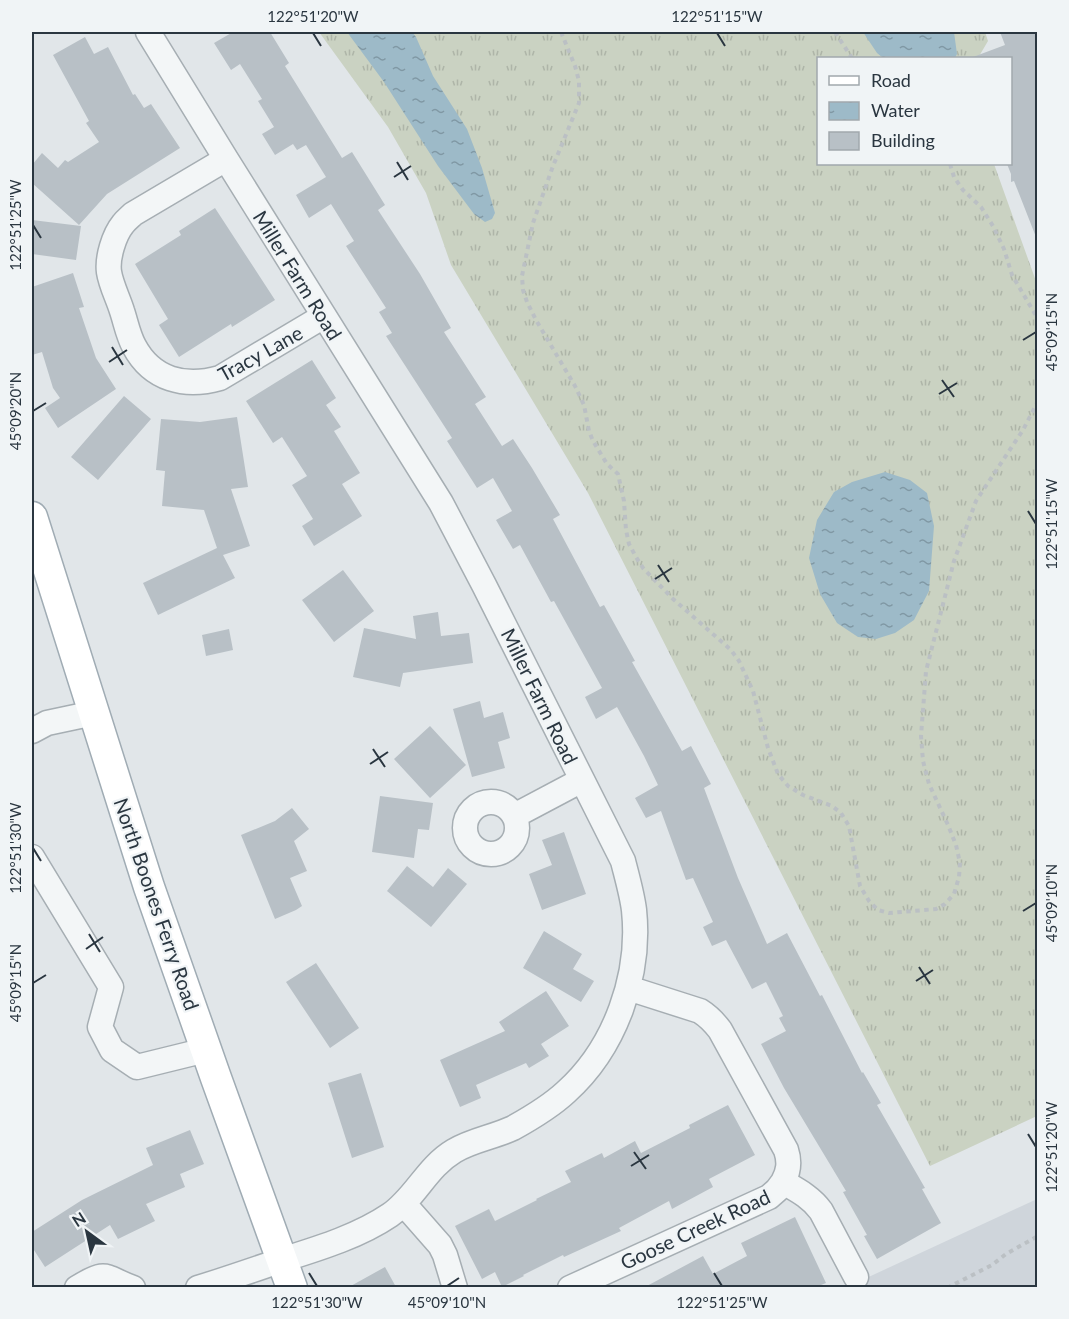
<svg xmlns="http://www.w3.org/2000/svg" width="1069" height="1319" viewBox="0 0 1069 1319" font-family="Lato,sans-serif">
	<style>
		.built { fill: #cfd5db }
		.grass { fill: url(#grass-tufts) }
		.water { fill: url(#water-ripples) }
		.building { fill: #b8c0c6 }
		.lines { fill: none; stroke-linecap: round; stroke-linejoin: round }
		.minor-casing { stroke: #a6aeb3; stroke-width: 27 }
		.major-casing { stroke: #a0acb4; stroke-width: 33 }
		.path { stroke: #bbc0c4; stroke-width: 4; stroke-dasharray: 4.5 4.5; stroke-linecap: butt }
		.minor { stroke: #f3f6f7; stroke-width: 24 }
		.major { stroke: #fff; stroke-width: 30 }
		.ticks { fill: none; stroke: #2a3640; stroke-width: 2 }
		.labels { text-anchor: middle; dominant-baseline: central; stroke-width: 4.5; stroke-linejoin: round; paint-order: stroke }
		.street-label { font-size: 20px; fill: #2a3640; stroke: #f0f4f6 }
		.neatline { fill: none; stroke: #2a3640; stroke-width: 2 }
		.ticks-label { font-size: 15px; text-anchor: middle; fill: #2a3640 }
	</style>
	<defs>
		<pattern id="grass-tufts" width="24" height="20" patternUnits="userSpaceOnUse" patternTransform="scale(1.5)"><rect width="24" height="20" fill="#cad2c2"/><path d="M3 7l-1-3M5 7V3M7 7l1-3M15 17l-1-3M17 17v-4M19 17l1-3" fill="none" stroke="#aeb5a8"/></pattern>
		<pattern id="water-ripples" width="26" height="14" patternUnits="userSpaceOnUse" patternTransform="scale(1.5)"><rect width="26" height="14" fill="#9dbac8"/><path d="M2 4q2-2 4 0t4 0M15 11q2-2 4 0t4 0" fill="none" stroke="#8098a4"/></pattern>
	</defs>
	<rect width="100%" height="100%" fill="#e1e6e9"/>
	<!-- built -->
	<path class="built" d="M1037 1199V1287H847Z"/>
	<!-- grass -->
	<path class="grass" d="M319 32H985L988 41 978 58H818V164H994L1037 284V1116L930 1166 588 493 451 265 426 193 388 127Z"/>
	<!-- water -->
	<path class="water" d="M347 32H412L416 37 433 76 467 129 482 168 495 213 492 219 485 222 474 214 438 166 384 82Z
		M863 32H954L957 54 955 58H883L877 53Z
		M885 472 910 480 927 493 934 526 929 591 914 620 895 633 876 639 858 637 837 623 820 594 809 558 817 520 834 492 852 482Z"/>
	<!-- building -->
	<path class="building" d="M233 32H270L289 63 285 66 342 158 352 152 385 205 378 210 420 274 451 328 444 332 486 397 475 404 502 446 513 439 532 468 560 515 553 519 600 607 604 605 635 661 632 662 682 751 691 746 711 784 704 788 738 878 767 944 787 933 820 996 822 995 862 1073 863 1072 881 1103 877 1105 925 1188 922 1189 941 1223 877 1259 864 1236 867 1235 843 1192 846 1191 784 1088 761 1044 786 1031 779 1018 783 1016 766 982 752 989 726 940 712 946 703 927 713 922 693 878 686 880 661 811 646 818 635 798 658 785 644 756 617 707 596 719 585 697 602 688 554 601 551 602 520 545 513 549 496 520 512 511 493 478 477 488 447 441 452 438 386 336 392 333 379 312 386 308 346 246 354 241 331 204 309 218 296 195 326 177 306 145 297 150 293 144 275 155 262 134 274 127 258 101 262 99 240 64 231 70 214 43Z
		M1000 32H1038V237H1036L1014 181 1011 182V174L1007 164H1011V58L973 57 1005 45Z
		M85 37 94 54 108 47 133 95 135 94 144 108 151 104 180 148 107 194 79 225 32 183V165L42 153 58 168 65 160 68 162 99 142 86 123 89 121 53 55Z
		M215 208 275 300 232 327 231 324 179 357 159 325 168 319 135 264 181 235 179 231Z
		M32 220 81 226 76 260 32 254Z
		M73 273 84 307 79 308 96 358 116 389 58 428 45 408 60 398 53 388 42 352 32 355V287Z
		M312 360 336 398 326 405 341 427 334 431 360 473 342 484 362 516 314 546 302 526 313 519 292 485 307 476 282 437 273 443 246 401Z
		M124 396 151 419 98 480 71 457Z
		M237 417 248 487 231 489 250 546 223 555 235 578 158 615 143 583 217 548 204 510 162 506 165 471 156 470 161 419 200 422Z
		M343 570 374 611 334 642 302 600Z
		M438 612 441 636 469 633 473 663 403 673 400 687 353 677 364 628 416 639 413 616Z
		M229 629 233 650 206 656 202 635Z
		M480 701 484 718 503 712 510 738 498 742 505 768 472 777 453 709Z
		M430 726 466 765 430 798 394 759Z
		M380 796 433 803 429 830 418 829 414 858 372 852Z
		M292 808 309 829 294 841 307 871 290 878 302 906 296 910 275 919 241 835 275 821Z
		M564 832 586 894 542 910 529 874 552 865 542 840Z
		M407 866 433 887 448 868 467 884 431 927 387 891Z
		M544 931 582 954 573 969 594 981 581 1002 523 968Z
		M316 963 359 1028 330 1048 286 982Z
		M546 991 569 1026 541 1044 549 1056 529 1068 526 1063 476 1085 481 1098 460 1107 440 1060 505 1031 499 1022Z
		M361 1073 384 1147 352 1158 328 1083Z
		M728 1105 755 1155 709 1179 713 1187 672 1209 669 1201 619 1228 621 1231 564 1257 563 1255 523 1275 524 1276 502 1287 495 1272 482 1279 455 1226 489 1209 495 1221 537 1200 536 1199 571 1182 565 1171 602 1153 604 1158 635 1141 641 1153 690 1128 689 1125Z
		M190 1130 204 1164 180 1174 185 1187 146 1204 155 1221 118 1239 110 1225 45 1267 32 1247V1232L82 1200 153 1165 146 1148Z
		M795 1217 826 1283 816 1287H645L703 1256 713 1274 747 1256 741 1243Z
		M385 1267 396 1287H349Z"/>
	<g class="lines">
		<!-- minor casing -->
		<g class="minor-casing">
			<path id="minor" d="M148 32 226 159 441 503 484 585 623 861C627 877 632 894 634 910 641 976 615 1048 566 1092 551 1106 531 1118 513 1128 494 1137 472 1140 454 1151 427 1167 415 1198 390 1215 359 1236 320 1248 285 1259 256 1269 227 1279 198 1288
				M226 159 133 214C130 217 126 220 123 224 114 235 107 258 109 272 111 285 118 298 122 311 126 323 128 335 134 346 152 380 185 388 220 378L324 316
				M32 731 47 723 94 713
				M465 828a26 26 0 1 1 52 0a26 26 0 1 1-52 0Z
				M514 816 582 780
				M32 857 111 987 100 1027 112 1050 137 1067 206 1050
				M628 988 700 1011C708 1016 714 1022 720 1030L786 1150C790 1162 789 1171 783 1182 797 1190 811 1197 821 1211L856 1277
				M404 1204 440 1245 445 1255 455 1288
				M77 1288C108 1269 103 1277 133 1288
				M570 1288 769 1197 777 1190 783 1182"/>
		</g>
		<!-- major casing -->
		<g class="major-casing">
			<path id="major" d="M32 517 149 887 216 1078 292 1288"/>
		</g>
		<!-- path -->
		<path class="path" d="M561 32 575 66 579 81V103L553 166 533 223 522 276 523 290 527 302 536 320 575 386 584 405 589 431 593 441 607 464 618 474 624 501 626 530 629 544 636 557 643 568 672 598 731 650 739 661 753 691 768 748 778 774 788 786 803 795 832 806 841 813 849 826 860 886 869 901 878 910 889 913 936 909 945 904 954 894 959 877 960 863 956 845 948 825 929 784 923 761 921 736 926 671 954 561 976 501 1023 430 1038 401
			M835 32 852 58
			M950 164 954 177 963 190 981 207 993 226 1004 249 1012 275 1038 319
			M947 1288 992 1265 1006 1254 1038 1236"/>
		<!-- minor -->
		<use href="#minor" class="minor"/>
		<!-- major -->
		<use href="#major" class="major"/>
	</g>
	<!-- ticks -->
	<path class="ticks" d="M313 33 321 46M717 33 725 46M397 162 408 180M394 177 411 166M33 225 41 238M1023 340 1036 332M112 347 123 365M109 362 127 350M942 380 954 397M939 394 957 383M33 411 46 403M1028 511 1036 524M658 565 669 582M655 579 672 568M373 749 385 767M370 764 388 752M33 848 41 861M1023 911 1036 903M89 934 100 952M86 949 103 937M919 967 930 984M916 981 933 970M33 983 46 975M1028 1134 1036 1147M634 1152 646 1169M631 1166 649 1155M309 1273 317 1286M714 1273 722 1286M447 1286 459 1278"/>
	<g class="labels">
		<!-- street labels -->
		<g class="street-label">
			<text transform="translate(298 275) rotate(58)">Miller Farm Road</text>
			<text transform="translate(260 353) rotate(-29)">Tracy Lane</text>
			<text transform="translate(540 696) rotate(64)">Miller Farm Road</text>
			<text transform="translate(157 904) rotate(71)">North Boones Ferry Road</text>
			<text transform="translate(695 1229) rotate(-25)">Goose Creek Road</text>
		</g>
	</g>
	<!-- border -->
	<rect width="1069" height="1319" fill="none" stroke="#f0f4f6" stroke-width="66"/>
	<!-- legend -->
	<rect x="817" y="57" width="195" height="108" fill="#f0f4f6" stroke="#a1a8ad" stroke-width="1.5"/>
	<rect x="829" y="76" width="30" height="9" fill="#ffffff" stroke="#a1a8ad" stroke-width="1.5"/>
	<text x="871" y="87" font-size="18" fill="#2a3640">Road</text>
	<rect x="829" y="102" width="30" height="18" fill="url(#water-ripples)" stroke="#a1a8ad" stroke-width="1.5"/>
	<text x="871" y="117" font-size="18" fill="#2a3640">Water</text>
	<rect x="829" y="132" width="30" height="18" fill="#b8c0c6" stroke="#a1a8ad" stroke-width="1.5"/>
	<text x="871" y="147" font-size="18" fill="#2a3640">Building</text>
	<!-- north arrow -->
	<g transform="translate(87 1232) rotate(327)" stroke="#f0f4f6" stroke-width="4.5" paint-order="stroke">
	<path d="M0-4.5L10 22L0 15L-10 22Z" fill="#2a3640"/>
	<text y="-9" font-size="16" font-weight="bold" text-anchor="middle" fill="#2a3640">N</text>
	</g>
	<rect x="33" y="33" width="1003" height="1253" class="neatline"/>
	<g class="ticks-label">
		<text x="313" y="22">122°51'20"W</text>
		<text x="717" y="22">122°51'15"W</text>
		<text transform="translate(16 225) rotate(-90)" y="5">122°51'25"W</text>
		<text transform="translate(1052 332) rotate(-90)" y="5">45°09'15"N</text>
		<text transform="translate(16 411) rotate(-90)" y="5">45°09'20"N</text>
		<text transform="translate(1052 524) rotate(-90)" y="5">122°51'15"W</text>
		<text transform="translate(16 848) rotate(-90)" y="5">122°51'30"W</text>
		<text transform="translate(1052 903) rotate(-90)" y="5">45°09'10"N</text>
		<text transform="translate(16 983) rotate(-90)" y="5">45°09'15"N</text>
		<text transform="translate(1052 1147) rotate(-90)" y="5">122°51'20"W</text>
		<text x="317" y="1308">122°51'30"W</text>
		<text x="447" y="1308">45°09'10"N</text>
		<text x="722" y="1308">122°51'25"W</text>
	</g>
</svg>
